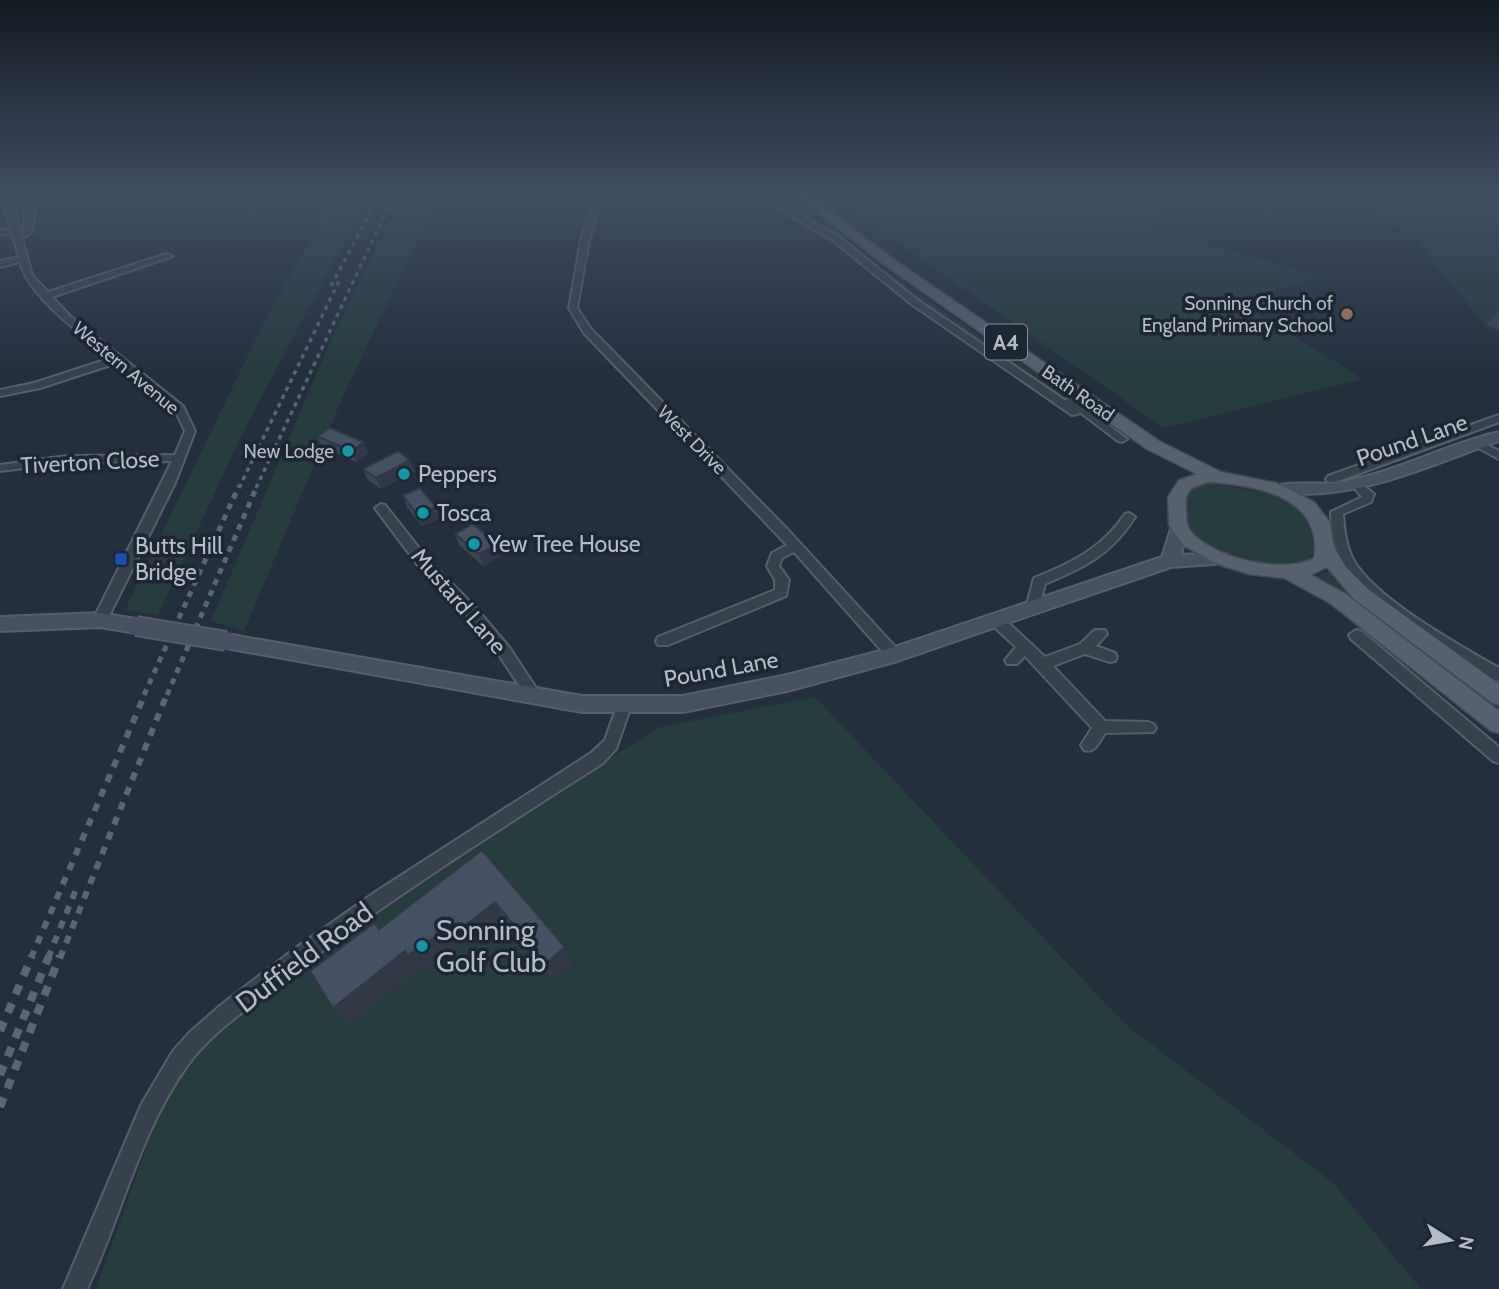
<svg xmlns="http://www.w3.org/2000/svg" width="1499" height="1289" viewBox="0 0 1499 1289" font-family="Cabin,sans-serif">
	<style>
		.green { fill: #263c3f }
		.lines { fill: none; stroke-linecap: round; stroke-linejoin: round }
		.street-casing { stroke: #565f6c; stroke-width: 4 }
		.secondary-casing { stroke: #565f6c; stroke-width: 4 }
		.primary-casing { stroke: #414a57; stroke-width: 3 }
		.street { fill: #38414e; fill-rule: evenodd }
		.secondary { fill: #465061; fill-rule: evenodd }
		.primary { fill: #56606e; fill-rule: evenodd }
		.rail-far3 { stroke: #5a6575; stroke-width: 3.5; stroke-dasharray: 4.5 4.5; stroke-linecap: butt }
		.rail-far2 { stroke: #5a6575; stroke-width: 5; stroke-dasharray: 6 6; stroke-linecap: butt }
		.rail-far1 { stroke: #5a6575; stroke-width: 6; stroke-dasharray: 8 8; stroke-linecap: butt }
		.rail { stroke: #5a6575; stroke-width: 8; stroke-dasharray: 10 10; stroke-linecap: butt }
		.secondary-bridge-casing { stroke: #565f6c; stroke-width: 22; stroke-linecap: butt }
		.secondary-bridge { stroke: #465061; stroke-width: 18 }
		.wall { fill: #3b4654 }
		.shaded-wall { fill: #303945 }
		.building { fill: #455162; stroke: #303945; stroke-width: 2 }
		.education-dot { fill: #8d6e63; stroke: #1d2633; stroke-width: 2.5 }
		.culture-dot { fill: #0f9aa8; stroke: #1d2633; stroke-width: 2.5 }
		.transit-dot { fill: #1a4fb4; stroke: #1d2633; stroke-width: 2.5 }
		.labels { text-anchor: middle; dominant-baseline: central; stroke-width: 7; stroke-linejoin: round; paint-order: stroke }
		.far-poi-label { font-size: 19px; fill: #b4bcc9; stroke: #1d2633; text-anchor: end }
		.far-street-label { font-size: 19px; fill: #b4bcc9; stroke: #1d2633 }
		.shield { fill: #1d2633; stroke: #878f9c; stroke-width: 2 }
		.shield-label { font-size: 21px; font-weight: bold; fill: #b4bcc9 }
		.street-label { font-size: 23px; fill: #b4bcc9; stroke: #1d2633 }
		.poi-label { font-size: 23px; fill: #b4bcc9; stroke: #1d2633; text-anchor: start }
		.near-poi-label { font-size: 28px; fill: #b4bcc9; stroke: #1d2633; text-anchor: start }
		.near-street-label { font-size: 28px; fill: #b4bcc9; stroke: #1d2633 }
	</style>
	<rect width="100%" height="100%" fill="#242f3e"/>
	<!-- green -->
	<path class="green" d="M330 193H370L243 432 158 615 125 610 260 330 325 212 316 206Z
		M403 193H439L341 401 244 631 211 621 331 340Z
		M827 193H1167L1158 215 1137 224 1323 277 1235 300 1363 379 1164 428Z
		M1362 193H1474L1499 197V331L1487 328 1408 230C1381 228 1374 215 1362 193Z
		M847 251 863 256 1058 389 1071 407 980 340Z
		M1209 483 1280 495 1306 513 1314 548 1309 560C1287 574 1208 555 1193 534 1187 525 1187 512 1187 502 1188 488 1197 485 1209 483Z
		M1328 571 1350 593 1465 680 1471 690 1314 577Z
		M815 697 1125 1024 1332 1182 1421 1289H96L155 1122 198 1047 483 837 660 727Z"/>
	<g class="lines">
		<!-- street casing -->
		<g class="street-casing">
			<path id="street" d="M0 193H3L12 207 27 205 35 210 32 232 22 238 32 275 48 292 166 254 173 256 52 297 70 316 183 406 195 431 175 483 107 620 100 625 93 620 172 461 67 463 0 471V465L67 456 175 455 185 431 175 410 117 363 40 388 0 396V390L34 383 111 358C82 335 29 297 20 262L0 267V261L19 257 12 233 0 235V231L11 228C8 218 0 203 0 193ZM25 209 24 231 20 232 14 211Z
				M193 193H207L187 199 183 197Z
				M596 193H604L589 240 577 308 591 329 788 530 899 651 901 655 899 659H889L794 552 782 558 779 566 789 580 786 596 668 645H658L656 641 658 637 775 590V580L767 566 772 553 787 545 584 333 569 308 581 240Z
				M751 193H760L837 235 916 299 1066 401 1067 399H1075L1127 439 1122 442 1118 441 1081 413 1072 415 910 303 831 239Z
				M1499 415V422L1336 482H1328L1326 479 1328 476Z
				M1479 441 1499 451V459L1475 446V442Z
				M1358 481 1374 494 1371 502 1343 514C1344 530 1346 547 1354 561 1376 599 1460 646 1499 668V681C1486 676 1473 667 1461 660 1423 637 1371 606 1346 569 1335 552 1331 532 1331 512L1362 497 1352 485Z
				M381 504 385 505 430 562 476 608 509 647 538 691 540 695 538 699H528L499 655 466 614 420 568 375 508Z
				M1129 513 1135 517C1111 555 1085 567 1045 584L1038 611H1028L1026 608 1034 578C1072 563 1102 548 1125 514Z
				M996 615 1001 616 1045 657 1080 644 1095 630H1105L1107 634 1096 646 1115 653 1117 657 1115 661 1110 662 1085 654 1053 666 1105 721 1148 722 1153 724 1156 728 1153 732 1105 733C1099 742 1095 754 1084 750L1081 745 1092 728 1025 656 1017 664H1007L1005 660 1016 647 991 624 989 620Z
				M1356 630 1361 631 1499 747V763L1493 761 1351 639 1349 635Z
				M624 700 629 702 631 706 616 749 603 763C494 833 384 902 282 982 250 1007 211 1032 187 1066 139 1133 122 1216 87 1289H63L141 1105 173 1051 190 1032 221 1005 293 950 377 891 591 753 605 740 617 706 619 702Z"/>
		</g>
		<!-- secondary casing -->
		<g class="secondary-casing">
			<path id="secondary" d="M1499 432V441C1433 464 1367 496 1296 494 1287 494 1277 496 1271 489 1279 480 1319 485 1334 483 1391 475 1443 445 1499 432Z
				M1179 523 1187 529 1181 555 1222 553 1228 555 1231 559 1228 563 1171 567 894 662 787 691 683 712H582L226 648 216 641 226 634 582 696H683L787 675 892 648 1162 557 1171 529Z
				M100 613 136 619 145 626 136 633 100 627 0 631V617Z"/>
		</g>
		<!-- primary casing -->
		<g class="primary-casing">
			<path id="primary" d="M794 193H806L893 259 1159 441 1221 472 1276 483 1314 502 1329 521 1334 547 1346 567 1368 589 1499 684V705L1491 702 1354 599 1327 567 1311 575 1344 593 1499 711V733L1491 731 1330 603 1284 578 1249 574 1220 565 1184 546 1169 525 1168 497 1179 480 1197 474 1147 449 885 265ZM1208 482C1256 485 1323 496 1314 558 1285 575 1209 558 1189 529 1186 523 1186 515 1186 508 1186 500 1185 494 1192 488Z"/>
		</g>
		<!-- street -->
		<use href="#street" class="street"/>
		<!-- secondary -->
		<use href="#secondary" class="secondary"/>
		<!-- primary -->
		<use href="#primary" class="primary"/>
		<!-- rail-far3 -->
		<path class="rail-far3" d="M331 286 381 193
			M239 488 340 279
			M256 488 395 193"/>
		<!-- rail-far2 -->
		<path class="rail-far2" d="M144 695 239 486
			M167 695 257 486"/>
		<!-- rail-far1 -->
		<path class="rail-far1" d="M31 958 145 694
			M48 958 77 887
			M60 958 167 694"/>
		<!-- rail -->
		<path class="rail" d="M0 1031 32 956
			M0 1075 49 956
			M0 1107 60 956"/>
		<!-- secondary-bridge casing -->
		<g class="secondary-bridge-casing">
			<path id="secondary-bridge" d="M136 626 226 641"/>
		</g>
		<!-- secondary-bridge -->
		<use href="#secondary-bridge" class="secondary-bridge"/>
	</g>
	<!-- wall -->
	<path class="wall" d="M1499 309V329L1487 325Z
		M317 436 369 453 356 462 323 447Z
		M363 469 415 471 381 489 368 480Z
		M403 495 440 519 422 526 407 507Z
		M455 534 500 556 483 566 459 545Z
		M482 850 565 947 572 964 554 980 505 920 472 946 468 941 423 972 419 968 351 1023 333 1008 379 928Z"/>
	<!-- shaded-wall -->
	<path class="shaded-wall" d="M364 442 369 453 356 462 351 451Z
		M410 460 415 471 381 489 376 478Z
		M436 507 440 519 422 526 417 515Z
		M497 544 500 556 483 566 479 554Z
		M495 902 505 920 472 946 461 929Z
		M456 923 468 941 423 972 419 968 351 1023 333 1008 405 951Z
		M565 947 572 964 554 980 545 964Z"/>
	<!-- building -->
	<path class="building" d="M1499 309V316L1495 315Z
		M330 428 364 442 351 451 317 436Z
		M398 451 410 460 376 478 363 469Z
		M420 488 436 507 417 515 403 495Z
		M473 524 497 544 479 554 455 534Z
		M482 850 565 947 545 964 495 902 461 929 456 923 408 955 405 951 333 1008 310 971 374 923 379 929Z"/>
	<!-- sky -->
	<linearGradient id="sky" x2="0" y2="1"><stop stop-color="#141a22"/><stop offset="0.52" stop-color="#3f4d63"/><stop offset="1" stop-color="#3f4d63" stop-opacity="0"/></linearGradient>
	<rect width="1499" height="374" fill="url(#sky)"/>
	<!-- markers -->
	<circle class="education-dot" cx="1347" cy="314" r="7"/>
	<g class="culture-dot">
		<circle cx="348" cy="451" r="7"/>
		<circle cx="404" cy="474" r="7"/>
		<circle cx="423" cy="513" r="7"/>
		<circle cx="474" cy="544" r="7"/>
		<circle cx="422" cy="946" r="7"/>
	</g>
	<rect class="transit-dot" x="114" y="552" width="14" height="14" rx="3.5"/>
	<g class="labels">
		<!-- far-poi labels -->
		<g class="far-poi-label">
			<text x="1333" y="303">Sonning Church of<tspan x="1333" dy="22">England Primary School</tspan></text>
			<text x="334" y="451">New Lodge</text>
		</g>
		<!-- far-street labels -->
		<g class="far-street-label">
			<text transform="translate(126 368) rotate(40)">Western Avenue</text>
			<text transform="translate(1078 393) rotate(35)">Bath Road</text>
			<text transform="translate(692 440) rotate(45)">West Drive</text>
		</g>
		<!-- shield labels -->
		<rect class="shield" x="985" y="324.5" width="42" height="35" rx="5"/>
		<g class="shield-label">
			<text x="1006" y="342">A4</text>
		</g>
		<!-- street labels -->
		<g class="street-label">
			<text transform="translate(1412 440) rotate(-19)">Pound Lane</text>
			<text transform="translate(90 462) rotate(-3)">Tiverton Close</text>
			<text transform="translate(459 601) rotate(49)">Mustard Lane</text>
			<text transform="translate(721 669) rotate(-10)">Pound Lane</text>
		</g>
		<!-- poi labels -->
		<g class="poi-label">
			<text x="418" y="474">Peppers</text>
			<text x="437" y="513">Tosca</text>
			<text x="488" y="544">Yew Tree House</text>
			<text x="135" y="546">Butts Hill<tspan x="135" dy="26">Bridge</tspan></text>
		</g>
		<!-- near-poi labels -->
		<g class="near-poi-label">
			<text x="436" y="930">Sonning<tspan x="436" dy="32">Golf Club</tspan></text>
		</g>
		<!-- near-street labels -->
		<g class="near-street-label">
			<text transform="translate(304 957) rotate(-37)">Duffield Road</text>
		</g>
	</g>
	<!-- north arrow -->
	<g transform="translate(1450 1240) rotate(101)" stroke="#1d2633" stroke-width="5" paint-order="stroke">
	<path d="M0-5L12 26L0 18L-12 26Z" fill="#b4bcc9"/>
	<text y="-10" font-size="19" font-weight="bold" text-anchor="middle" fill="#b4bcc9">N</text>
	</g>
</svg>
